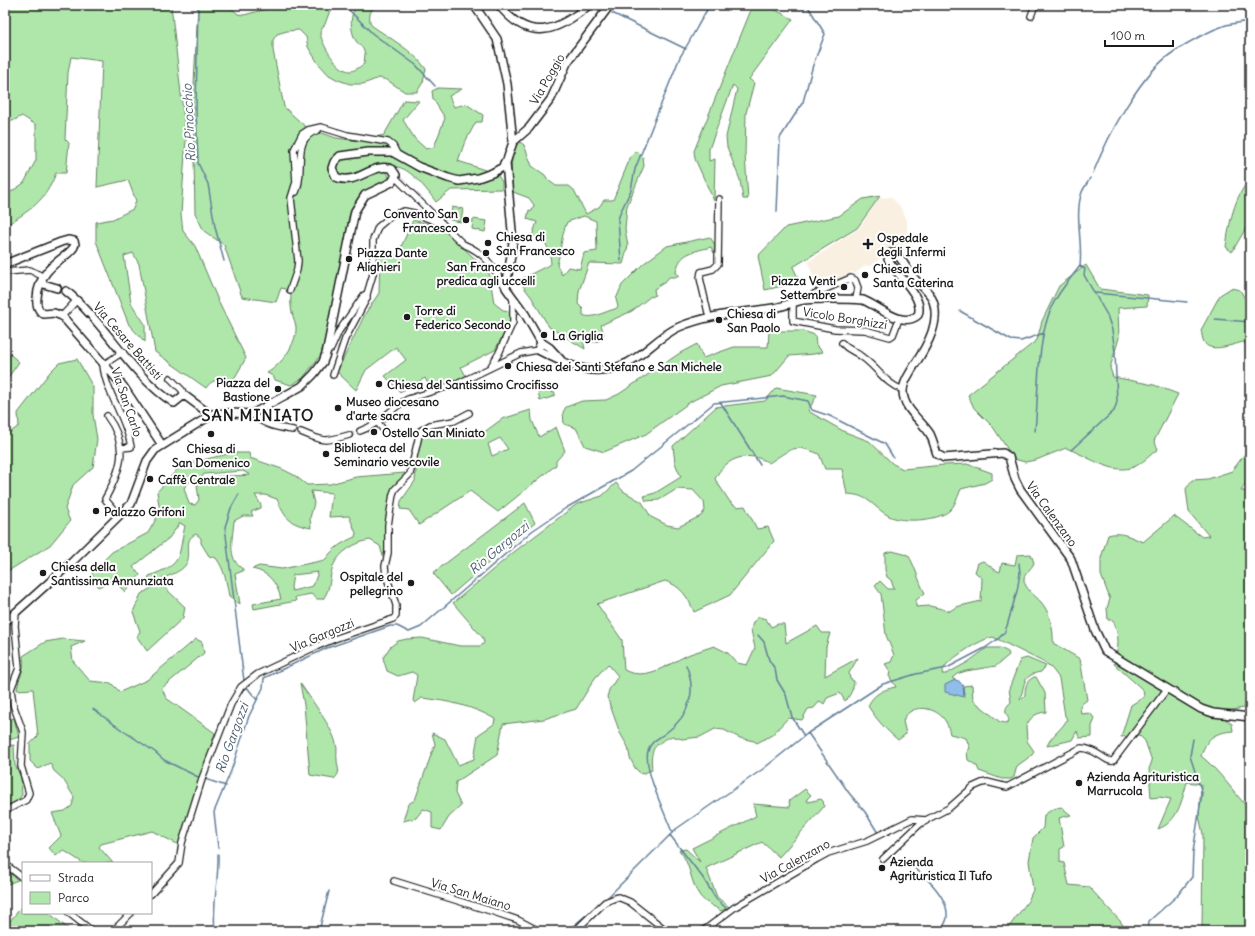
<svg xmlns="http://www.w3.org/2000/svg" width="1255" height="936" viewBox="0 0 1255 936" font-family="Delius,sans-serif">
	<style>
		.built { fill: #faf0e2 }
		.green { fill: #afe7ab; stroke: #668264; fill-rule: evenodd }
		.water { fill: #91bdea; stroke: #627d98 }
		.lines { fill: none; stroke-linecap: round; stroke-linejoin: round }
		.stream { stroke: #627d98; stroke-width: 1.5 }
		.street-tunnel { stroke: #ddd; stroke-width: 5.5; stroke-dasharray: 5.5 3; stroke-linecap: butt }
		.street-casing { stroke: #1c1c1c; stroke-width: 8 }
		.secondary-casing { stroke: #1c1c1c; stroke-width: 10 }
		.street { stroke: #fff; stroke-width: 5.5 }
		.secondary { stroke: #fff; stroke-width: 7 }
		.poi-dot { fill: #1c1c1c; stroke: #fff; stroke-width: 1.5 }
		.labels { text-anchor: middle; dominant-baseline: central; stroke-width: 4; stroke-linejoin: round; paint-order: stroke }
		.street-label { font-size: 12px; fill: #1c1c1c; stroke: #fff }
		.poi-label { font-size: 12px; font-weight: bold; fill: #1c1c1c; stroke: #fff; text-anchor: start }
		.water-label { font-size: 13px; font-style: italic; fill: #4b5c6e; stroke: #fff }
		.district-label { font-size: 16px; font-weight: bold; letter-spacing: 1px; fill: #1c1c1c; stroke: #fff }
	</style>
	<rect width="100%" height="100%" fill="#fff"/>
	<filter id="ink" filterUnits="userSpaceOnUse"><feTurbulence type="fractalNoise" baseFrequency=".025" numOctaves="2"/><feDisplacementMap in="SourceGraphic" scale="8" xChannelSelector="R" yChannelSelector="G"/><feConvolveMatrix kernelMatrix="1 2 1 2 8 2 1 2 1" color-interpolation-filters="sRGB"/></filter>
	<g filter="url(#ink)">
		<!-- built -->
		<path class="built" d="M891 197 900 206 907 220V243L881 258 870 267 866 265 855 274 853 272 815 291 811 279 813 277 812 273 808 262 859 228 879 198Z"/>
		<!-- green -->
		<path class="green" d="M5 5H171L186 138 181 214 183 231 195 246 220 305 246 358 234 379C223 379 212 378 206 388L155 352 139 264 133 253 124 256 131 303 145 324V342L129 325 96 241V222L113 219 133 209 136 201 128 180 97 187 102 61 71 57 68 73 65 139 69 143 66 173H56C45 202 30 210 5 226V196L24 183 36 160V125L22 116 5 125Z
			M198 5H228L238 14 244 15 282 5H332L325 24 320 32C321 43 337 71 350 71 355 71 359 67 364 64 364 61 365 57 365 54 364 48 359 45 356 41 350 31 349 14 357 5H376C370 11 368 16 371 25 389 38 413 50 426 69L423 82 417 92H405L387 80 379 78 363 84H350L338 80 329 75 318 63 308 47 306 37 299 30 287 31 277 34 273 40V50L284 107 311 132 322 133 336 138 359 141 384 135 404 100 419 101 403 120 415 139 426 149 434 147 445 118 433 99 432 91 438 88 462 89 449 96 454 107 466 104 483 115 482 122H476L464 144 458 161 497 174 502 182V189L451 190 436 202C428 191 409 166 395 167 391 167 386 170 383 171L386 172 389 176 387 182 353 207 349 216 331 322 320 356 303 378 291 385 275 380 273 376 267 373C281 365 297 344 296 327 295 320 291 313 291 306 290 300 292 295 290 290L281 288 276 302 242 297 224 245 204 231 195 213 193 102Z
			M753 5H766L793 19 749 79 754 83 746 113 745 155 748 199H743L740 180 727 147 726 137 737 89 733 85 709 149V161L715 159 714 201 695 159 694 151Z
			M519 141 524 145 532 166 545 175 548 180 556 186H569L574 190 586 214 599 207 604 200H613L631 156 635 152H638L643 157 644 166 627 206 625 229 628 246 623 264 589 263 579 291 578 304 583 309V315C591 320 606 311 615 309L618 307 616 299 622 285 643 264 667 246 710 237 715 245 714 253 711 247C693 252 679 252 676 273L679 275 675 277H669L665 282 654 289 655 295 652 297 651 296 632 311 601 325 604 334 601 340 594 342 583 340 585 349 549 327 532 298 523 286V278L551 264C550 251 547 238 532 236L537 222 527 219 529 210 532 211 534 205 529 198 513 192C512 174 508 156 519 141ZM584 216 596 221 597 251 584 253 580 269 568 267 562 275 557 265C561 251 561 236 567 222Z
			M1250 179V211H1248L1246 228 1232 252 1226 247C1229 224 1234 197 1250 179Z
			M880 196 857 228 793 267 800 282 765 290 758 256 786 227 839 216 863 199Z
			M452 207 463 209 461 222 450 220Z
			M473 219 487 221 485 232 472 229Z
			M413 220 441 227 489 272 494 303 503 310 511 311V321L495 350 461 367 466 376 431 390 425 378 400 392 385 376 406 360 396 347 366 370 356 390 337 372 365 314 379 293 380 254 397 256Z
			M1086 265 1100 289 1148 295 1147 306 1118 308 1119 338 1110 368 1113 377 1154 385 1178 394 1154 441 1158 449C1151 454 1144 462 1136 466 1113 477 1087 455 1066 448L1036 460 1025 462 1014 459 993 427 974 408 968 395 1037 340 1042 321 1059 286Z
			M1231 288 1240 290 1247 302 1250 303V347L1243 342C1234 344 1210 354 1204 342 1202 339 1202 333 1201 330L1220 295Z
			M769 331H803L815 335 816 345 823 352 814 354 789 356 772 376 721 386 690 402 646 434 604 452 585 446 576 428 564 424 563 412 566 407 582 401 606 400 619 394 680 353 697 344 703 358 734 347H768Z
			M5 350 19 362 5 382Z
			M77 359 93 387V415L97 439 93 467 73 485 65 509 70 521 50 545 5 573V436L19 426 18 413 50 372 59 363Z
			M536 384 550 389V392L555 393V396L540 401Z
			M776 388 817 395 808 411 845 432 869 441 893 464 903 469 944 465 967 464 992 473V479L985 483 961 489C958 496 955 506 949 511 937 521 903 523 889 516 871 506 870 495 847 494L842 469H825L819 454C794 443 791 449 769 463 750 450 725 457 715 479L730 502 737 507 745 506 757 529 768 527 774 541 730 595 694 612C688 597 681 586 665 581L597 604 622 640 624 670C648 682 669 663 690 654 698 651 706 649 714 646L728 653 737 663 747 665 755 648 751 630 753 622 759 617 766 619 771 627 778 624H784L786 643 817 626 822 633H830L826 647 825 676 858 658 849 673 850 679 854 681C854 688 850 696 845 701L840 693 827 698 824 704 820 701 814 708 808 709 802 720 788 718 772 735 757 743 754 741 740 738 724 730 715 729 700 737 682 739 672 736C653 745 650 749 652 770L641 774 635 768 630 758 628 747 620 733 607 697 609 690 618 676 608 664 595 678 576 709 544 719 503 724 497 755 456 782 455 793 461 806 449 817 441 830 432 828V812L423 809 416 818 403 821 408 804 415 800 435 744 432 733 445 739 458 765 474 759 478 735 494 724 495 719C473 706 448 701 422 698L415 703 413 701 417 675 412 672 398 676 387 671 383 658 390 647 398 641 407 639 422 638 460 646H481L484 643 483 638 453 603 514 552 577 504 602 496 616 483 623 491 642 502 651 517 667 525 678 527 701 516 705 510 704 502 693 490 677 489 659 500 646 501 644 496 655 493 681 477 675 463 673 446 716 407 765 401Z
			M531 410 532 420 539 437 556 427 565 451 556 461V465L498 512 470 491 419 525 409 510 400 509 401 501 415 481 419 437 433 428 449 433 467 434 483 433 502 419ZM500 438 508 449 492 456 488 444Z
			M1250 447V476L1241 491H1250V707L1232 710 1215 711 1232 724 1233 731C1214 733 1207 737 1201 756 1220 771 1233 792 1250 810V931H1202L1203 834 1199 816 1201 784 1187 782C1182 800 1178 822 1158 829L1171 799 1159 797 1151 798 1149 769 1152 761 1145 741 1139 735 1121 737 1131 705 1144 697 1143 690 1114 664C1119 645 1120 638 1113 620H1108L1107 608 1110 599 1101 575V558L1108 535C1121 531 1131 537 1143 542L1174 516 1202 537 1209 536 1189 512 1186 489 1192 480 1208 479 1232 471Z
			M232 453H249L250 458 282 469 294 475 307 485 330 484 356 477 405 473C402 484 392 487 389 502 387 511 385 523 386 532 386 543 388 552 385 563L380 546 370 540C356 542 339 552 333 566 329 577 331 589 323 599H317L311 594 295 597 296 601 254 609 253 604 281 599C277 583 269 572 252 569L259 566 282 569 325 560C333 548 343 542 355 537L356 533 349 516 329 517 332 493 311 491 314 503 310 518 311 528C290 524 285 519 277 499L265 495H255L261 505V508L251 512 253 516H243L234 521C233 537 226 559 243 569V571L235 574 240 604 229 596C226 581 225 570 216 558L209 556 201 543V538L196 534C182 540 193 553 186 564 181 574 157 579 147 585L149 576C184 563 177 560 185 526L180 523 169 538 133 567 140 575 125 592 113 580 99 587 94 582 92 572 112 552 148 533 160 512 157 492 181 465ZM243 471 250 475C229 477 217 473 197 485L199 500 195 505 189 504 184 488 189 482 200 480 204 474ZM318 572 313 586 292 591 291 587 293 575Z
			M525 503 535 523 451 595 433 573Z
			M892 551 908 555C916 567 918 581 925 593L916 600V607L930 606 950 611 956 607 981 601 982 578 975 572 978 563 983 561C989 564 993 570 1000 572L1002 563 1015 565 1017 555 1031 554 1034 563C1032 568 1025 573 1024 578 1023 588 1036 596 1041 602 1050 612 1054 631 1053 643L1080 659 1087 700 1080 705 1081 714 1090 713 1095 719 1092 726V737L1079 738 1077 731 1072 740 1047 746C1051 735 1063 729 1067 719L1065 716 1059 678 1053 670 1047 664 993 637C981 639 955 656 946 665 944 668 943 671 942 674H946L968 662 987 648H1000L1008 652 1009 655 996 666 966 671 957 674 952 678 955 680 945 686 964 694 963 686 972 685 973 700 1000 722 1006 723 1009 721C1008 713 1001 711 1011 702L1009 689 1020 660 1027 658 1046 666 1041 672C1021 675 1025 686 1020 700L1025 695C1025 687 1026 681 1034 677H1036L1045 693 1046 712C1035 713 1031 717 1026 726L1027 741 1034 751 1032 755 1017 766 1014 777 1011 779H1002L979 771 977 766 968 760 967 752 970 748 966 738 950 734C949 730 948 725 946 722 937 706 910 702 903 721L906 734 898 740C886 730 876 719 868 706 873 694 884 689 896 687L889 676 890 671 885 664 891 662 894 655 886 635 881 594 875 586 880 581 888 589H894L891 580 887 577 885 570V553Z
			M160 583 185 607 183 618 147 651 137 637 140 631 133 612 141 594Z
			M63 639 85 641 71 647 73 661 90 681 111 683 120 692 147 680 196 639 202 642 204 653 162 688 166 698 215 733 179 845 152 831 101 844 99 847 113 863H83L63 850 56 856 49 848 61 836 52 813 65 811 72 806 74 797 63 779 54 771 50 763 38 769 30 761V744L38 736 33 689 17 690C19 675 25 673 23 656L45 642Z
			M300 683C310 698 333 728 336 744 338 749 336 754 337 760 337 768 342 772 334 779L310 775 304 705Z
			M14 718 19 737 5 741V720Z
			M14 745 15 765 21 777 22 795 18 800 5 807V746Z
			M805 789 811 795 807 799 808 802 821 799 823 801 824 806 821 810 779 857 762 842 706 868 717 897 729 907 721 911C714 906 705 903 700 896 690 883 691 863 679 850L686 849 700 862 692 848 756 816 753 804 790 807 789 801Z
			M1061 807 1071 815 1059 818 1064 847 1060 849V862L1064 863 1069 885 1089 887 1121 922 1126 931H1006L1028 901 1033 890 1029 861 1033 838 1043 828 1044 815 1053 809Z
			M5 869 18 880 5 885Z
			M23 905V913H49L71 931H7L5 927Z"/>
		<!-- water -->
		<path class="water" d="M955 680 959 681 963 686 964 697 945 692V685Z"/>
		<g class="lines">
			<!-- stream -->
			<path class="stream" d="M198 5 196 110 198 163 208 184 215 227 224 261
				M344 5 373 34 416 65 435 86
				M612 13 686 49
				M1093 173C1108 136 1140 73 1175 51 1189 42 1211 30 1226 25 1234 23 1242 23 1250 20
				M777 212 780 138 803 102 813 65 825 34 807 5
				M621 261 618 220 620 213 631 190 635 169 680 57C691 40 699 22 710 5
				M1096 293 1187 302
				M960 311 1011 340 1021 341 1044 333
				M1215 319 1250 322
				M721 403 760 465
				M1035 431C1039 392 1036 342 1052 306 1059 291 1070 279 1080 266
				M1071 450 1114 411 1117 402 1115 352 1112 330 1107 315 1084 275 1085 269 1080 266C1083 243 1074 214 1082 192 1084 187 1088 183 1090 178
				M239 494 231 508 225 527 244 681
				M758 635 764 642 769 660 775 669 777 680 786 695 792 717 804 736
				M246 686 257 700
				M93 709 122 730 155 752 164 760 200 778
				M808 733 849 793 865 812 878 833
				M205 779 226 786
				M672 832C665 813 643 769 648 751 650 741 660 738 667 732 690 715 697 691 686 665
				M670 835 703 878 716 899 726 908
				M218 848 214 812 231 771 249 716 263 688 264 678 327 648 390 626H397L409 632 421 627 532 531 566 508 631 471 714 403 783 396 808 401 812 410 830 416 885 444 893 457
				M905 860C920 872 949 895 947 917 947 922 943 926 941 931
				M608 897 676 829 763 769 808 733 883 684 916 674 947 668 985 648 998 639 1004 633 1007 626 1017 591 1020 573 1019 563
				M215 931C212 905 219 880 218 854
				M319 931 329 891
				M567 931 596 907
				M1148 931 1149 921 1177 896 1192 877 1193 852 1202 793 1190 756 1193 739"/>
			<!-- street-tunnel -->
			<path class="street-tunnel" d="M349 435 360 431"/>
			<!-- street casing -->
			<g class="street-casing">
				<path id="street" d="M1031 16 1035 5
					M396 178 463 244C487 254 492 266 506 288
					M296 192C306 172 290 138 318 130
					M5 272 30 270 42 276
					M290 290 297 270 298 261 291 198 296 182 294 150 302 134 308 130 321 127 347 135 388 142 393 146 397 154
					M812 300 814 294 851 278 855 280 858 288 856 299
					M793 303V321L835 329 865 330 890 337 893 335 899 319
					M62 316 77 300
					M709 317 700 278 701 272 713 269 718 264 719 199
					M842 343C850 352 854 350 862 357 877 367 885 384 903 390
					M327 349H331L339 331 364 295 367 294
					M490 368 499 353 513 322V299
					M333 375 345 339 367 298V294L373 274V240L378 227 392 215 404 211 414 213 442 224
					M170 378 182 390 184 395
					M252 414C263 425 279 428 293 430
					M107 416C129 446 122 468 105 499L119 516
					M378 423 382 428
					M360 431C383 423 389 409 408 399L459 383 521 353 538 350
					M301 432C324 442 325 442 349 435
					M121 448 131 447C127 418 106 394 103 365L123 352
					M5 811 26 800 29 793 21 766 23 732 13 704 11 689 19 668 15 626 16 612
					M883 859 920 824 926 821
					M5 864 23 878
					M394 881 494 912 518 920 539 931
					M151 894 179 863 182 843 203 776 231 704 241 687 258 674 313 648 334 639 393 619 396 616V605L386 575 385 566 388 553V525L393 494 395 489 410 474 420 431 430 425 454 421 469 413
					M69 913 92 931
					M113 931 131 913
					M575 931 605 902 618 897 630 902 667 931
					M703 931 735 907 817 859 828 853 867 841 912 819 926 820 949 808 973 787 982 783 987 782 1007 787 1081 748C1096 748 1106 763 1113 761L1167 689"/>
			</g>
			<!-- secondary casing -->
			<g class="secondary-casing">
				<path id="secondary" d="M474 5 497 39 507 84 513 142 506 163 513 242 506 288 525 314 541 342
					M499 5C529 43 557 32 589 5
					M513 142 529 128 551 99 567 63 610 5
					M5 264 61 242 68 240 74 241 75 244C73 257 39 263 37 298 36 304 38 311 44 314L54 313 62 316 123 386 162 445
					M40 283 57 288
					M66 291C106 323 130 375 174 403L184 395 211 415
					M541 342 538 350C571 367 602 382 637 357 650 348 663 334 679 327 709 314 741 313 773 308 782 307 790 303 799 301 809 298 852 299 863 300 879 306 902 329 918 315 925 297 896 275 888 259L891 253H895C903 259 906 269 913 277 918 283 925 288 930 295 944 318 927 346 914 366 910 373 903 382 903 391 903 409 921 420 930 434 933 440 935 448 937 454L944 458 1003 453 1009 457 1015 479 1020 489 1071 559 1095 630 1105 651 1201 709 1213 713 1250 717
					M541 342 550 348 561 360
					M5 622 72 562 131 504 147 461 155 450 213 414 231 413 252 414 302 386 314 374 323 362 326 354 355 211 365 195 392 182 396 175 392 169C373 161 356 187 336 177L332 168 334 162 340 156 368 152H392L419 167 448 178 459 181 478 178 492 173 503 167 504 163H506"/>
			</g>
			<!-- street -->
			<use href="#street" class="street"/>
			<!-- secondary -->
			<use href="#secondary" class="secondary"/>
		</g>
	</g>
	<!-- markers -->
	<g class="poi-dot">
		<circle cx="466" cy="220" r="4"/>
		<circle cx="488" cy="243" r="4"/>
		<path d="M866 238h4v4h4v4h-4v4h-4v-4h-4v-4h4z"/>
		<circle cx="486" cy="253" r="4"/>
		<circle cx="349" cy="259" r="4"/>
		<circle cx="865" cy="275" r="4"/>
		<circle cx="844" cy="287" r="4"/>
		<circle cx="407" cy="317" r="4"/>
		<circle cx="719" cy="320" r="4"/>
		<circle cx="544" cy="335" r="4"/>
		<circle cx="508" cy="366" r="4"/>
		<circle cx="379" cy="384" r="4"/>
		<circle cx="278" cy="389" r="4"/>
		<circle cx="338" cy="408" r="4"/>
		<circle cx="374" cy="432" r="4"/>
		<circle cx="211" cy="434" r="4"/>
		<circle cx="326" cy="454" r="4"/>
		<circle cx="150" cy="479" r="4"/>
		<circle cx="96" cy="511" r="4"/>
		<circle cx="43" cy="573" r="4"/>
		<circle cx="411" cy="583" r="4"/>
		<circle cx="1079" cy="783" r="4"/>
		<circle cx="882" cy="868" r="4"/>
	</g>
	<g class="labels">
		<!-- street labels -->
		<g class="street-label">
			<text transform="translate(547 79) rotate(-60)">Via Poggio</text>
			<text transform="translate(845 318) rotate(9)">Vicolo Borghizzi</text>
			<text transform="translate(128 341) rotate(49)">Via Cesare Battisti</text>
			<text transform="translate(127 402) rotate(71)">Via San Carlo</text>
			<text transform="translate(1052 514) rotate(54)">Via Calenzano</text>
			<text transform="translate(322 635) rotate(-23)">Via Gargozzi</text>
			<text transform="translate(795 861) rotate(-29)">Via Calenzano</text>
			<text transform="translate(471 894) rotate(17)">Via San Maiano</text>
		</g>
		<!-- poi labels -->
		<g class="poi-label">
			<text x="458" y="213" text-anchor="end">Convento San<tspan x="458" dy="14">Francesco</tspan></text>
			<text x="496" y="236">Chiesa di<tspan x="496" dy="14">San Francesco</tspan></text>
			<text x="877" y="237">Ospedale<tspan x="877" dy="14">degli Infermi</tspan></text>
			<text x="357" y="252">Piazza Dante<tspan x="357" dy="14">Alighieri</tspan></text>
			<text x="486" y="266" text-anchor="middle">San Francesco<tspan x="486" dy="14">predica agli uccelli</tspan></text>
			<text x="873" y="268">Chiesa di<tspan x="873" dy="14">Santa Caterina</tspan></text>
			<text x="836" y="280" text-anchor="end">Piazza Venti<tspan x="836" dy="14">Settembre</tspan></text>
			<text x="415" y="310">Torre di<tspan x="415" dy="14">Federico Secondo</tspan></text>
			<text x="727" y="313">Chiesa di<tspan x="727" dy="14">San Paolo</tspan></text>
			<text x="552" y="335">La Griglia</text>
			<text x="516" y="366">Chiesa dei Santi Stefano e San Michele</text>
			<text x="270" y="382" text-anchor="end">Piazza del<tspan x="270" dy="14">Bastione</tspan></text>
			<text x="387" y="384">Chiesa del Santissimo Crocifisso</text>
			<text x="346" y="401">Museo diocesano<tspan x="346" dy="14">d'arte sacra</tspan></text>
			<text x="382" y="432">Ostello San Miniato</text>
			<text x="334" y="447">Biblioteca del<tspan x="334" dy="14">Seminario vescovile</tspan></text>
			<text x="211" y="448" text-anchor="middle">Chiesa di<tspan x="211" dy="14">San Domenico</tspan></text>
			<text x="158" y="479">Caffè Centrale</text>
			<text x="104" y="511">Palazzo Grifoni</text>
			<text x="51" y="566">Chiesa della<tspan x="51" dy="14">Santissima Annunziata</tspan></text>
			<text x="403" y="576" text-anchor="end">Ospitale del<tspan x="403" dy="14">pellegrino</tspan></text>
			<text x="1087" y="776">Azienda Agrituristica<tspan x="1087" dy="14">Marrucola</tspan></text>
			<text x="890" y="861">Azienda<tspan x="890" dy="14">Agrituristica Il Tufo</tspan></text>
		</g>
		<!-- water labels -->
		<g class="water-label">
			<text transform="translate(189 123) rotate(-93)">Rio Pinocchio</text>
			<text transform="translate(499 548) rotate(-40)">Rio Gargozzi</text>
			<text transform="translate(232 738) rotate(-70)">Rio Gargozzi</text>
		</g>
		<!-- district labels -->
		<g class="district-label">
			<text x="258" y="415">SAN MINIATO</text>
		</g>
	</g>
	<!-- margin -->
	<rect width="1255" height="936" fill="none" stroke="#fff" stroke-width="20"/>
	<rect x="10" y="10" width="1235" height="916" fill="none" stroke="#1c1c1c" stroke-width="1.5" filter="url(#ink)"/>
	<!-- legend -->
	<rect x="22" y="862" width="130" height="52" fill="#ffffff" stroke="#a4a4a4"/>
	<rect x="30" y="875" width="20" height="6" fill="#ffffff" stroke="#a4a4a4"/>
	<text x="58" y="882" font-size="12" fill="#1c1c1c">Strada</text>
	<rect x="30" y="892" width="20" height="12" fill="#afe7ab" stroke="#a4a4a4"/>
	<text x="58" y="902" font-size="12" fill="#1c1c1c">Parco</text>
	<!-- scale -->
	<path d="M1105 40v6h68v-6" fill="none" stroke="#1c1c1c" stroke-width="2"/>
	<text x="1111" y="40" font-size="12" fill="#1c1c1c" stroke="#ffffff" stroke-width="3" paint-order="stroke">100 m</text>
</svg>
